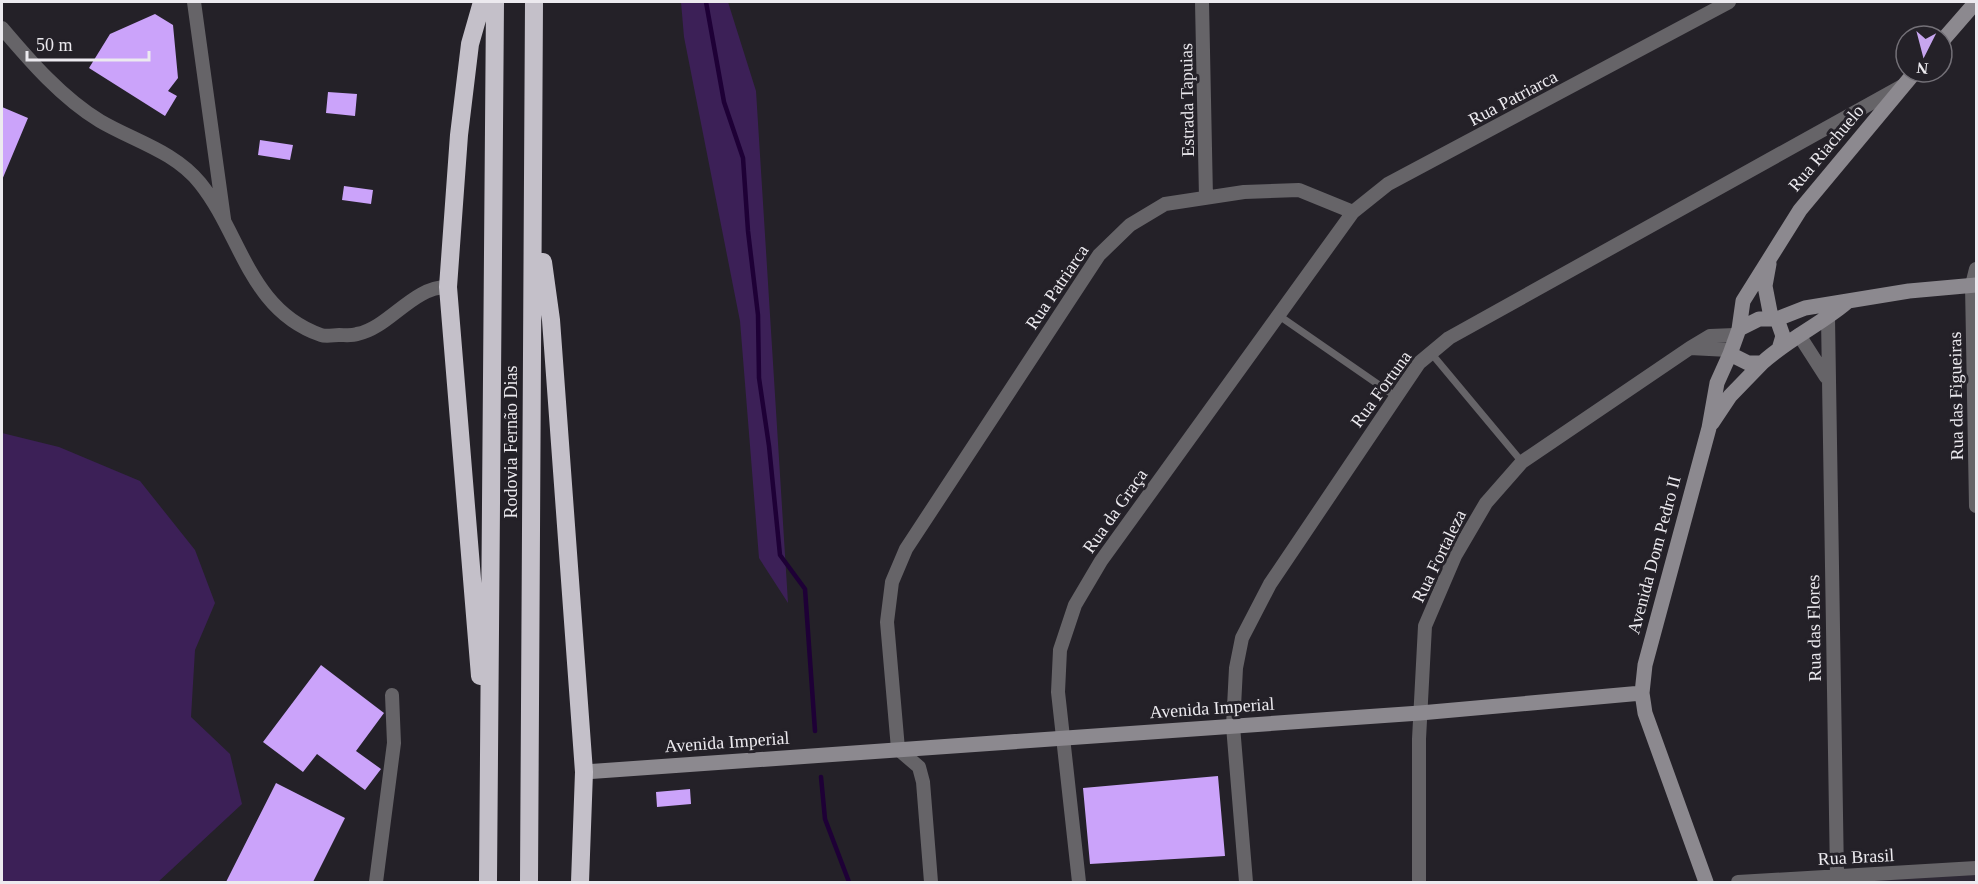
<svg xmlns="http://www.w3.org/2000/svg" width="1978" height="884" viewBox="0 0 1978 884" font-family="Georgia,serif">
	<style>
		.built { fill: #2e2935 }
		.green { fill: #3c2057 }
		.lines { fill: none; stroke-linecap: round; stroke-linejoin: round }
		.stream { stroke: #1e0036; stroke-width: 4.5 }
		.building { fill: #cba3fa }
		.lane { stroke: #666468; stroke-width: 7 }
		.street { stroke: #666468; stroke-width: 14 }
		.secondary { stroke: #8c898f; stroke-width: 15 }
		.highway { stroke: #c4c0c9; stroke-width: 18 }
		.labels { text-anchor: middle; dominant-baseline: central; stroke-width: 6; stroke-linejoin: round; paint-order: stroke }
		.street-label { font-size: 18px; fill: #eceaef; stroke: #242128 }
	</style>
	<rect width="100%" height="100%" fill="#242128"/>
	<!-- built -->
	<path class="built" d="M1976 871V882H1758Z"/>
	<!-- green -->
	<path class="green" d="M681 2H728L756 91 788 603 759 558 740 321 684 37Z
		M2 433 59 447 140 481 195 550 215 603 195 650 191 717 230 754 242 804 158 882H2Z"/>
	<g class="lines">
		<!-- stream -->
		<path class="stream" d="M706 2 724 102 743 158 748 231 758 315 759 378 769 446 780 555 805 589 815 731
			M821 777 825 819 849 882"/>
	</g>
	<!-- building -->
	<path class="building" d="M155 14 173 25 178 78 168 91 177 96 165 116 89 68 110 34Z
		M328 92 357 94 355 116 326 113Z
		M2 107 28 118 2 180Z
		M260 140 293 145 290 160 258 155Z
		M344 186 373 190 371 204 342 200Z
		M321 665 384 713 356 751 381 769 365 790 317 754 303 772 263 742Z
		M1218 776 1225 856 1090 864 1083 788Z
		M276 783 345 818 313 882H226Z
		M690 789 691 804 657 807 656 792Z"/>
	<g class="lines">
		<!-- lane -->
		<path class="lane" d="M1278 315 1395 396
			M1431 353 1522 462"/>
		<!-- street -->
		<path class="street" d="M194 2 224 219
			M1202 2 1206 198
			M2 28C30 61 62 98 100 121 134 141 174 151 200 183 241 234 249 310 321 335 326 337 334 335 339 335 345 335 352 336 357 334 389 328 413 286 448 287
			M1976 269 1972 285 1976 506
			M1828 318 1837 876
			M1799 335 1826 377
			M1690 348 1729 350
			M376 882 394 743 392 695
			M931 882 923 782 919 767 898 749 887 622 892 582 906 549 1099 255 1130 225 1165 204 1244 192 1299 190 1353 212 1388 184 1729 2
			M1079 882 1058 692 1060 650 1075 605 1101 561 1353 212
			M1246 882 1233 726 1236 668 1242 638 1270 584 1419 363 1449 338 1902 86
			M1419 882V739L1425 626 1455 556 1486 503 1522 462 1690 348 1710 336 1735 335
			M1738 882 1976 868"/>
		<!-- secondary -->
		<path class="secondary" d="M1942 41 1976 2
			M1769 264 1765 286 1771 317
			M1777 319 1805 308 1909 291 1976 285
			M1739 329 1743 301 1800 210 1915 72
			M1780 346 1783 336 1777 319H1759L1739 329 1730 354 1748 363H1762C1788 339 1820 325 1847 302
			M1712 423 1730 396 1762 363
			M1642 693 1645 665 1709 428 1717 383 1730 354
			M584 772 1420 713 1642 693 1645 713 1706 882"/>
		<!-- highway -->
		<path class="highway" d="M543 262 551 320 584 772 580 882
			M480 676 448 287 459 135 470 44 482 2
			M488 882 495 2
			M529 882 534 2"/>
	</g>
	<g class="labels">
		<!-- street labels -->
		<g class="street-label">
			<text transform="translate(1513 98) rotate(-28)">Rua Patriarca</text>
			<text transform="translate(1187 100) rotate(-91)">Estrada Tapuias</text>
			<text transform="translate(1826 148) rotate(-50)">Rua Riachuelo</text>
			<text transform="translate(1057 287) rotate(-56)">Rua Patriarca</text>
			<text transform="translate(1381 389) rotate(-54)">Rua Fortuna</text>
			<text transform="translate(1956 396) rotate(-91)">Rua das Figueiras</text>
			<text transform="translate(511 442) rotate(-90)">Rodovia Fernão Dias</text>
			<text transform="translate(1115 511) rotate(-55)">Rua da Graça</text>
			<text transform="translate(1654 555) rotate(-75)">Avenida Dom Pedro II</text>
			<text transform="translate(1439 556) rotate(-64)">Rua Fortaleza</text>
			<text transform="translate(1814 628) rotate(-91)">Rua das Flores</text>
			<text transform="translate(1212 708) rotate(-4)">Avenida Imperial</text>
			<text transform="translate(727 742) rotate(-4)">Avenida Imperial</text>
			<text transform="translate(1856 857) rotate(-3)">Rua Brasil</text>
		</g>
	</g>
	<!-- border -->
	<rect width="1978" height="884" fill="none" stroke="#eceaef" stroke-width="6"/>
	<!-- north arrow -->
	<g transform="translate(1924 54) rotate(186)"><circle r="28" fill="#242128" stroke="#747178" stroke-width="1.5"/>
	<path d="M0-4.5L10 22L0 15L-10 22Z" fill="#c7a6ef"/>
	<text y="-9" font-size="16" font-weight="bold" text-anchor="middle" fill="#eceaef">N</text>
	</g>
	<!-- scale -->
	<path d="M27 51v9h122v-9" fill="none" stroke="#eceaef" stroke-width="3"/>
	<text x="36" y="51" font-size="18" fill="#eceaef" stroke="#242128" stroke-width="4.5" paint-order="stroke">50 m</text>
</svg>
